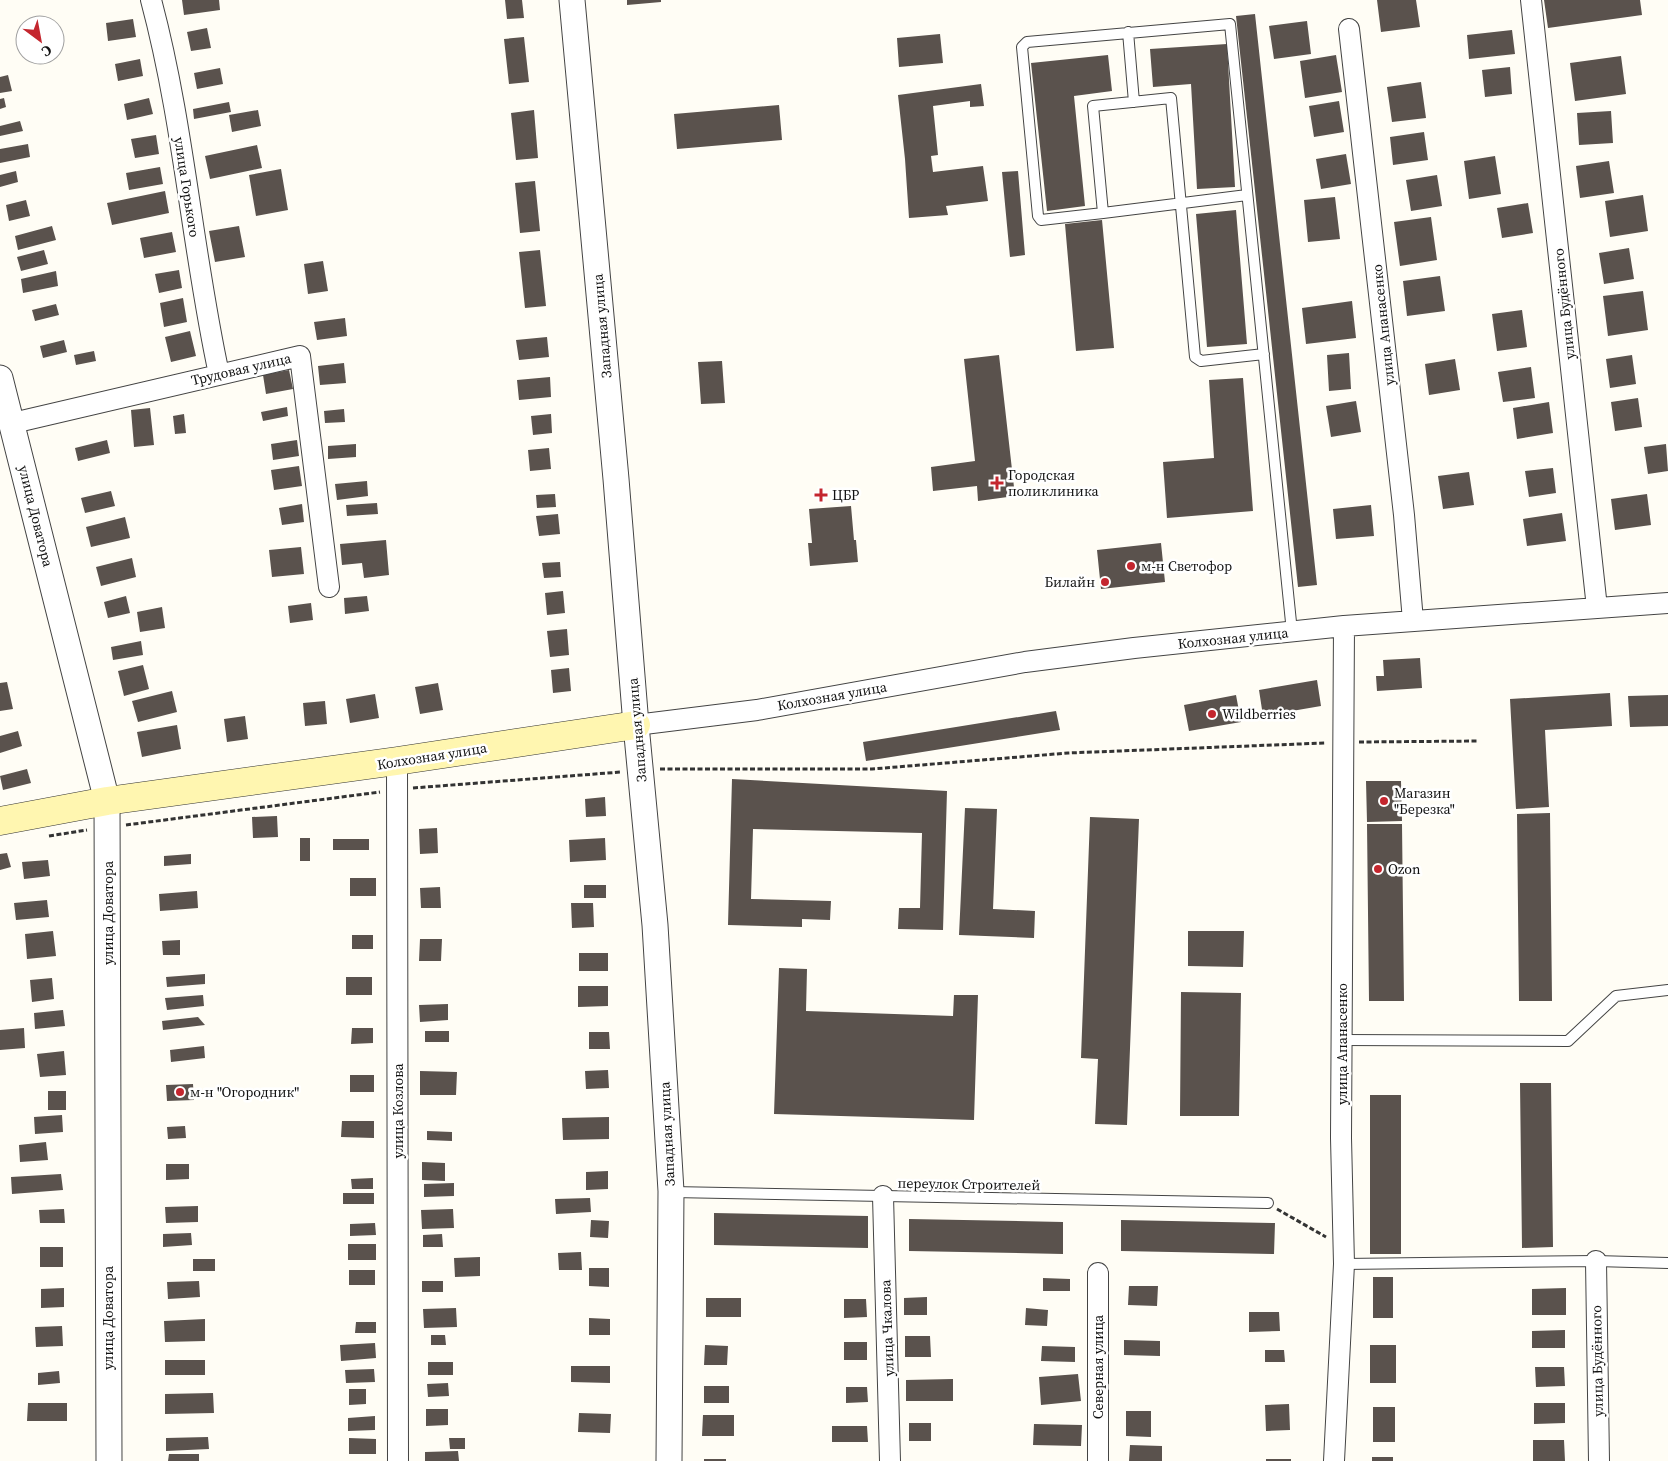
<svg xmlns="http://www.w3.org/2000/svg" width="1668" height="1461" viewBox="0 0 1668 1461" font-family="'Source Serif 4',serif">
	<style>
		.building { fill: #5a524d }
		.lines { fill: none; stroke-linecap: round; stroke-linejoin: round }
		.service-casing { stroke: #444; stroke-width: 12 }
		.minor-casing { stroke: #444; stroke-width: 22 }
		.tertiary-casing { stroke: #444; stroke-width: 27 }
		.secondary-casing { stroke: #333; stroke-width: 29 }
		.path { stroke: #333; stroke-width: 3; stroke-dasharray: 5 2.5; stroke-linecap: butt }
		.service { stroke: #fff; stroke-width: 10 }
		.minor { stroke: #fff; stroke-width: 20 }
		.tertiary { stroke: #fff; stroke-width: 25 }
		.secondary { stroke: #fff6b0; stroke-width: 28 }
		.poi-dot { fill: #c4262e; stroke: #fff; stroke-width: 2 }
		.labels { text-anchor: middle; dominant-baseline: central; stroke-width: 5; stroke-linejoin: round; paint-order: stroke }
		.street-label { font-size: 14px; fill: #111; stroke: #fff }
		.poi-label { font-size: 14px; fill: #111; stroke: #fff; text-anchor: start }
	</style>
	<rect width="100%" height="100%" fill="#fffdf5"/>
	<!-- building -->
	<path class="building" d="M182 0H219L220 10 184 15Z
		M505 0H522L524 18 507 19Z
		M627 0H661V2L627 5Z
		M1377 0H1416L1420 27 1381 32Z
		M1544 0H1640L1642 15 1548 28Z
		M1255 14 1317 585 1298 587 1236 16Z
		M133 19 136 37 108 41 106 23Z
		M1307 21 1311 54 1274 59 1269 26Z
		M207 28 211 48 191 51 187 32Z
		M1512 30 1515 54 1469 59 1467 35Z
		M940 34 943 63 899 67 897 38Z
		M524 37 529 82 509 84 504 39Z
		M1227 44 1235 187 1197 189 1191 84 1153 87 1150 49Z
		M1108 55 1112 91 1074 96 1085 206 1047 211 1031 63Z
		M1336 55 1342 92 1305 98 1300 61Z
		M1621 56 1626 94 1575 101 1570 63Z
		M140 59 143 76 118 81 115 64Z
		M1510 67 1512 94 1485 97 1482 70Z
		M220 68 223 84 197 89 194 73Z
		M8 75 12 91 0 93V77Z
		M1421 82 1426 118 1392 122 1387 87Z
		M981 84 984 106 970 107V101L933 106 938 155 931 156 933 172 983 166 988 201 946 206 948 215 909 218 905 159 898 95Z
		M4 98 6 107 0 109V99Z
		M149 98 153 114 127 120 124 104Z
		M1339 101 1344 132 1314 137 1309 106Z
		M229 102 231 112 194 119 193 109Z
		M779 105 782 140 677 149 674 114Z
		M258 110 261 126 232 132 229 115Z
		M534 110 538 158 516 160 511 113Z
		M1611 111 1613 143 1579 145 1577 113Z
		M20 121 23 131 0 136V126Z
		M1424 132 1428 160 1393 165 1390 137Z
		M156 135 159 154 135 158 131 139Z
		M28 144 30 157 0 163V149Z
		M257 145 262 168 210 179 205 156Z
		M1346 154 1351 184 1321 189 1316 159Z
		M1495 156 1501 194 1469 199 1464 161Z
		M1609 161 1614 193 1580 198 1576 166Z
		M160 167 163 184 129 190 126 173Z
		M281 169 288 210 256 216 249 175Z
		M16 171 18 182 0 187V175Z
		M1018 171 1025 255 1010 257 1002 172Z
		M1437 175 1442 206 1411 211 1406 180Z
		M535 181 540 231 520 233 515 183Z
		M165 191 169 213 112 225 107 203Z
		M1643 195 1648 231 1610 237 1605 201Z
		M1335 197 1340 239 1308 242 1304 200Z
		M26 200 30 216 9 221 6 205Z
		M1528 203 1533 233 1502 238 1497 208Z
		M1236 210 1247 344 1207 347 1196 214Z
		M1431 217 1437 260 1400 266 1394 222Z
		M1102 220 1114 348 1076 351 1065 224Z
		M52 226 56 240 18 250 15 236Z
		M239 226 245 257 215 262 209 231Z
		M172 232 176 252 144 258 140 238Z
		M1629 248 1634 279 1604 284 1599 253Z
		M44 250 48 264 21 271 17 257Z
		M540 250 546 306 525 308 519 252Z
		M323 261 328 291 308 294 304 264Z
		M179 270 182 288 159 293 155 274Z
		M56 271 58 286 23 293 21 279Z
		M1440 276 1445 311 1407 316 1403 281Z
		M1643 291 1648 330 1608 336 1603 296Z
		M183 298 187 322 164 327 160 303Z
		M1352 301 1356 338 1306 344 1302 308Z
		M56 304 59 315 35 321 32 310Z
		M1522 310 1527 347 1497 351 1492 314Z
		M345 318 347 336 317 340 314 322Z
		M190 331 196 356 171 362 165 337Z
		M547 337 549 357 519 360 516 340Z
		M64 340 67 352 43 358 40 346Z
		M94 351 96 361 76 365 74 355Z
		M1349 353 1351 389 1329 391 1327 355Z
		M999 355 1015 496 978 501 977 486 933 491 931 467 975 461 964 359Z
		M1632 355 1636 384 1610 388 1606 359Z
		M1455 359 1460 390 1429 395 1425 364Z
		M722 361 725 403 701 404 698 362Z
		M344 363 346 383 320 385 318 366Z
		M1531 367 1535 398 1503 402 1498 372Z
		M289 370 293 389 266 394 263 375Z
		M550 377 551 397 519 400 517 380Z
		M1243 378 1253 511 1167 518 1163 462 1214 458 1209 380Z
		M1638 398 1642 427 1615 431 1611 402Z
		M1356 401 1361 432 1331 437 1326 406Z
		M1549 402 1553 433 1517 439 1513 408Z
		M287 407 288 416 263 421 261 412Z
		M150 408 154 445 134 447 131 410Z
		M344 409 345 422 325 423 324 411Z
		M184 414 186 433 175 434 173 416Z
		M551 414 552 433 533 435 531 416Z
		M107 440 110 453 78 461 75 448Z
		M297 440 299 456 273 460 271 444Z
		M356 444V457L328 459V446Z
		M1666 444 1668 471 1648 474 1644 447Z
		M549 448 551 469 530 471 528 450Z
		M299 466 302 486 274 490 271 470Z
		M1553 468 1556 493 1529 497 1525 471Z
		M1469 472 1474 505 1443 509 1438 476Z
		M367 481 368 496 337 500 335 484Z
		M111 491 115 506 85 513 81 498Z
		M555 494 556 507 537 508 536 495Z
		M1647 494 1651 525 1615 530 1611 499Z
		M377 503 378 514 347 516 346 505Z
		M302 504 304 522 282 525 279 508Z
		M1371 505 1374 536 1336 539 1333 509Z
		M851 506 854 540H856L858 562 810 566 808 543H812L809 509Z
		M1562 513 1566 541 1527 546 1523 519Z
		M558 514 560 534 539 536 536 516Z
		M125 517 130 538 91 547 86 527Z
		M386 540 389 575 364 578 362 563 342 565 340 544Z
		M1161 543 1165 582 1101 589 1097 550Z
		M301 547 304 574 272 577 269 550Z
		M132 558 136 577 101 586 96 567Z
		M560 562 561 577 544 578 542 563Z
		M563 591 565 613 547 615 545 593Z
		M126 596 130 613 108 618 104 602Z
		M367 596 369 611 345 614 344 598Z
		M311 603 313 620 290 623 288 606Z
		M162 607 165 628 140 632 137 612Z
		M567 629 569 655 550 657 547 631Z
		M141 641 143 655 113 660 111 647Z
		M1420 658 1422 688 1377 691 1376 676H1384L1383 660Z
		M143 665 149 689 124 696 118 671Z
		M569 668 571 691 553 693 551 670Z
		M1317 680 1321 706 1263 716 1259 690Z
		M7 682 13 709 0 711V683Z
		M438 683 443 710 420 714 415 687Z
		M172 691 177 712 138 722 132 701Z
		M1610 693 1612 726 1545 730 1549 807 1516 809 1510 699Z
		M375 694 379 718 350 723 346 699Z
		M1236 695 1241 722 1189 731 1184 705Z
		M1668 695V726L1630 727 1628 696Z
		M325 701 327 724 305 726 303 703Z
		M1056 711 1060 730 866 761 863 742Z
		M245 716 248 739 227 742 224 719Z
		M177 725 181 749 142 757 137 732Z
		M18 731 22 746 0 753V736Z
		M27 769 31 783 3 790 0 776Z
		M732 779 947 791 943 930 898 929 899 908H920L922 833 753 829 751 899 831 901 830 920 802 919V927L728 925Z
		M1366 781H1401L1402 821 1367 822Z
		M605 797 606 816 586 817 585 799Z
		M965 808 997 809 993 909 1035 911 1034 938 959 935Z
		M1550 813 1552 1001H1519L1517 814Z
		M277 816 278 837 253 838 252 817Z
		M1090 817 1139 819 1127 1125 1095 1124 1098 1059 1081 1058Z
		M1367 824H1402L1404 1001H1369Z
		M437 828 438 853 420 854 419 829Z
		M300 838H310V861H300Z
		M605 838 606 860 570 862 569 840Z
		M333 839H369V850H333Z
		M7 853 11 867 0 870V854Z
		M191 854V864L164 866V856Z
		M48 860 50 876 24 879 22 862Z
		M350 878H376V896H350Z
		M584 885H606V898H584Z
		M440 887 441 908H421L420 888Z
		M197 891 198 908 160 911 159 894Z
		M47 900 49 917 16 920 14 903Z
		M571 903H593L594 927 572 928Z
		M53 931 56 956 27 959 25 934Z
		M1188 931H1244L1243 967 1188 966Z
		M352 935H373V949H352Z
		M420 939H442L441 961H419Z
		M180 940V955H163L162 941Z
		M579 953H608V971H579Z
		M779 968 807 969 806 1011 953 1016 954 995H978L974 1120 774 1114Z
		M205 974V984L167 987 166 977Z
		M346 977H372V995H346Z
		M52 978 54 999 32 1002 30 980Z
		M578 986H608V1006L578 1007Z
		M1181 992 1241 993 1239 1116H1180Z
		M203 995 204 1006 167 1010 165 998Z
		M448 1004V1020L420 1022 419 1005Z
		M63 1010 65 1026 35 1029 34 1013Z
		M198 1017 205 1025 163 1030 162 1021Z
		M24 1028 25 1048 0 1050V1030Z
		M352 1028H373V1043L351 1044Z
		M425 1031H449V1042H425Z
		M589 1032H609L610 1049H589Z
		M204 1046 205 1058 171 1062 170 1050Z
		M64 1051 66 1075 40 1077 37 1054Z
		M608 1070 609 1088 586 1089 585 1071Z
		M420 1071 457 1072 456 1095H420Z
		M350 1075H374V1092H350Z
		M1520 1083H1551L1553 1247 1522 1248Z
		M193 1084 194 1100 167 1101 166 1085Z
		M48 1091H66V1110H48Z
		M1370 1095H1401V1254H1370Z
		M62 1115 63 1132 35 1134 34 1117Z
		M609 1117V1139L563 1140 562 1118Z
		M342 1121H374V1138L341 1137Z
		M185 1126 186 1138 168 1139 167 1127Z
		M427 1131 452 1132V1141L427 1140Z
		M46 1142 48 1160 20 1162 19 1145Z
		M422 1162 445 1163V1181L422 1180Z
		M166 1164H189V1179L166 1180Z
		M608 1171V1189L586 1190V1172Z
		M61 1174 63 1190 12 1194 11 1177Z
		M373 1178V1189H352L351 1179Z
		M454 1183V1196L424 1197V1184Z
		M343 1193H374V1204H343Z
		M590 1198 591 1212 556 1214 555 1199Z
		M198 1206V1222L166 1223 165 1207Z
		M64 1209 65 1223H40L39 1210Z
		M453 1209 454 1228 422 1229 421 1210Z
		M714 1213 868 1216V1248L714 1245Z
		M909 1219 1063 1222V1254L909 1251Z
		M591 1220 609 1221 608 1238 590 1237Z
		M1121 1220 1275 1223 1274 1254 1121 1251Z
		M375 1223 376 1235 350 1236V1224Z
		M191 1233 192 1245 163 1247V1234Z
		M442 1234 443 1247H423V1235Z
		M348 1244H376V1260H348Z
		M40 1247H63V1267H40Z
		M581 1252 582 1270H559L558 1253Z
		M480 1257V1276L455 1277 454 1258Z
		M193 1259H215V1271H193Z
		M589 1268H609V1287L589 1286Z
		M349 1270H375V1285H349Z
		M1373 1277H1393V1318H1373Z
		M1043 1278 1070 1279V1291H1043Z
		M199 1281 200 1297 168 1299 167 1282Z
		M422 1281H443V1292H422Z
		M1129 1286H1158L1157 1306 1128 1305Z
		M64 1288V1307L41 1308V1289Z
		M1566 1288V1315H1532V1289Z
		M927 1297V1315H904V1298Z
		M706 1298H741V1317H706Z
		M844 1299H866L867 1317 844 1318Z
		M456 1308 457 1327 424 1328 423 1309Z
		M1026 1308 1048 1310 1047 1326 1025 1325Z
		M1249 1312H1279L1280 1331 1249 1332Z
		M589 1318 610 1319V1335H589Z
		M205 1319V1341L165 1342 164 1321Z
		M356 1322H376V1333H355Z
		M62 1326 63 1346 36 1347 35 1327Z
		M1565 1330V1348H1532V1331Z
		M431 1335H445L446 1345H431Z
		M905 1336H930L931 1357H905Z
		M1124 1340 1160 1341V1356L1124 1355Z
		M844 1342H867V1360H844Z
		M375 1343 376 1358 341 1361 340 1345Z
		M705 1345 728 1346 727 1365H704Z
		M1370 1345H1396V1383H1370Z
		M1042 1346 1075 1347V1362L1041 1361Z
		M1265 1350H1284L1285 1362H1265Z
		M165 1360H205V1375H165Z
		M428 1362H453V1375H428Z
		M571 1366H610V1383L571 1382Z
		M1535 1367H1564L1565 1386 1536 1387Z
		M374 1369 375 1382 346 1383 345 1370Z
		M59 1371 60 1383 38 1385V1373Z
		M1078 1374 1081 1401 1041 1405 1039 1377Z
		M953 1379V1401H906V1380Z
		M448 1383 449 1396 428 1397 427 1384Z
		M704 1386H729V1403H704Z
		M846 1387H867L868 1402 846 1403Z
		M349 1389H366V1404L349 1405Z
		M213 1393 214 1413 165 1414V1394Z
		M28 1403H67V1421H27Z
		M1534 1403H1565V1423L1534 1424Z
		M1289 1404 1290 1430 1266 1431 1265 1405Z
		M1373 1407H1395V1442H1373Z
		M426 1409H448V1425L426 1426Z
		M1126 1411H1151V1437L1126 1436Z
		M579 1413 611 1414 610 1433 578 1432Z
		M703 1415H734V1436H702Z
		M375 1416V1430L348 1431V1418Z
		M909 1423H931V1441H909Z
		M1034 1424 1082 1425 1081 1446 1033 1445Z
		M832 1426H867L868 1442H832Z
		M208 1437 209 1449 166 1451V1438Z
		M349 1438 376 1439V1454H349Z
		M449 1438H465V1449H450Z
		M1533 1440H1564L1565 1461H1533Z
		M1130 1445 1162 1446V1461H1129Z
		M458 1451 459 1461H425V1452Z
		M169 1454H199V1461H168Z
		M1372 1457H1393V1461H1372Z
		M704 1459H726V1461H704Z
		M1266 1459H1291V1461H1266Z"/>
	<g class="lines">
		<!-- service casing -->
		<g class="service-casing">
			<path id="service" d="M1128 32 1134 102
				M1103 213 1247 195
				M1264 354 1201 361 1195 357 1171 98 1093 106 1103 213 1041 220 1038 216 1022 47 1027 42 1230 24 1292 632
				M1342 1040 1568 1041 1616 996 1668 990
				M672 1192 1268 1203
				M1344 1264 1596 1261 1668 1263"/>
		</g>
		<!-- minor casing -->
		<g class="minor-casing">
			<path id="minor" d="M151 0C184 123 192 250 219 374
				M1531 0 1597 608
				M1349 29 1404 515 1413 621
				M13 423 300 356 329 587
				M636 725 757 710 1025 662 1134 648 1344 626 1668 603
				M397 761 398 1461
				M883 1196 890 1461
				M1596 1261 1599 1461
				M1098 1273V1461
				M1334 1461 1344 1264 1341 1138 1344 626"/>
		</g>
		<!-- tertiary casing -->
		<g class="tertiary-casing">
			<path id="tertiary" d="M572 0 616 479 636 725 655 925 671 1191 669 1461
				M0 378 107 801 109 1461"/>
		</g>
		<!-- secondary casing -->
		<g class="secondary-casing">
			<path id="secondary" d="M0 821 107 801 397 761 636 725"/>
		</g>
		<!-- path -->
		<path class="path" d="M1359 742 1479 741
			M660 769H872L1068 753 1325 743
			M413 788 621 772
			M126 825 380 792
			M49 836 87 830
			M1277 1209 1326 1237"/>
		<!-- service -->
		<use href="#service" class="service"/>
		<!-- minor -->
		<use href="#minor" class="minor"/>
		<!-- tertiary -->
		<use href="#tertiary" class="tertiary"/>
		<!-- secondary -->
		<use href="#secondary" class="secondary"/>
	</g>
	<!-- markers -->
	<g class="poi-dot">
		<path d="M994.5 475.5h5v5h5v5h-5v5h-5v-5h-5v-5h5z"/>
		<path d="M818.5 487.5h5v5h5v5h-5v5h-5v-5h-5v-5h5z"/>
		<circle cx="1131" cy="566" r="5"/>
		<circle cx="1105" cy="582" r="5"/>
		<circle cx="1212" cy="714" r="5"/>
		<circle cx="1384" cy="801" r="5"/>
		<circle cx="1378" cy="869" r="5"/>
		<circle cx="180" cy="1092" r="5"/>
	</g>
	<g class="labels">
		<!-- street labels -->
		<g class="street-label">
			<text transform="translate(187 187) rotate(81)">улица Горького</text>
			<text transform="translate(1564 304) rotate(-96)">улица Будённого</text>
			<text transform="translate(1383 325) rotate(-96)">улица Апанасенко</text>
			<text transform="translate(602 326) rotate(-95)">Западная улица</text>
			<text transform="translate(241 369) rotate(-13)">Трудовая улица</text>
			<text transform="translate(36 516) rotate(76)">улица Доватора</text>
			<text transform="translate(1233 638) rotate(-6)">Колхозная улица</text>
			<text transform="translate(832 696) rotate(-10)">Колхозная улица</text>
			<text transform="translate(637 730) rotate(-95)">Западная улица</text>
			<text transform="translate(432 756) rotate(-9)">Колхозная улица</text>
			<text transform="translate(108 913) rotate(-90)">улица Доватора</text>
			<text transform="translate(1342 1044) rotate(-90)">улица Апанасенко</text>
			<text transform="translate(398 1111) rotate(-90)">улица Козлова</text>
			<text transform="translate(667 1134) rotate(-93)">Западная улица</text>
			<text transform="translate(969 1184) rotate(1)">переулок Строителей</text>
			<text transform="translate(108 1318) rotate(-90)">улица Доватора</text>
			<text transform="translate(887 1328) rotate(-92)">улица Чкалова</text>
			<text transform="translate(1597 1361) rotate(-91)">улица Будённого</text>
			<text transform="translate(1098 1367) rotate(-90)">Северная улица</text>
		</g>
		<!-- poi labels -->
		<g class="poi-label">
			<text x="1008" y="475">Городская<tspan x="1008" dy="16">поликлиника</tspan></text>
			<text x="832" y="495">ЦБР</text>
			<text x="1141" y="566">м-н Светофор</text>
			<text x="1095" y="582" text-anchor="end">Билайн</text>
			<text x="1222" y="714">Wildberries</text>
			<text x="1394" y="793">Магазин<tspan x="1394" dy="16">"Березка"</tspan></text>
			<text x="1388" y="869">Ozon</text>
			<text x="190" y="1092">м-н "Огородник"</text>
		</g>
	</g>
	<!-- north arrow -->
	<g transform="translate(40 40) rotate(148)"><circle r="24" fill="#ffffff" stroke="#a0a0a0"/>
	<path d="M0-4L9 19L0 12L-9 19Z" fill="#c4262e"/>
	<text y="-8" font-size="14" font-weight="bold" text-anchor="middle" fill="#111111">С</text>
	</g>
</svg>
